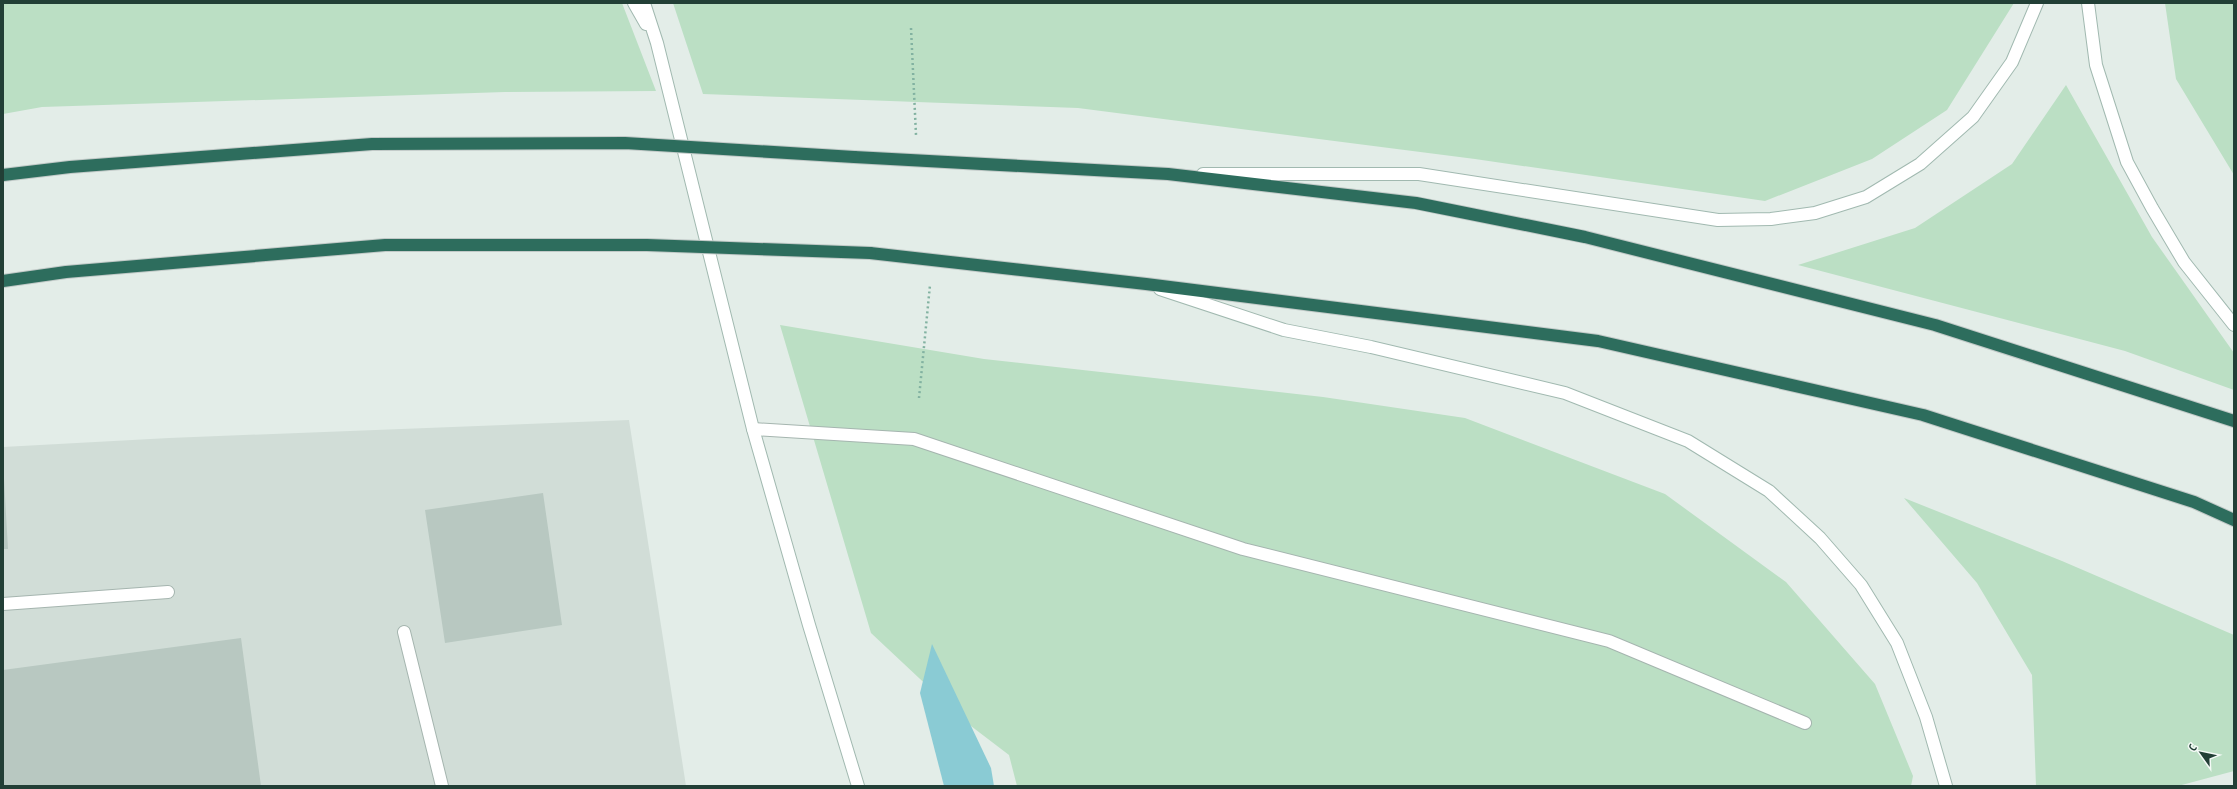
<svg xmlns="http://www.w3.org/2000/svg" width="2237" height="789" viewBox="0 0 2237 789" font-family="'PT Sans Narrow',sans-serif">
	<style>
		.built { fill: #d1ddd7 }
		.green { fill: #bbdfc4 }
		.water { fill: #8acbd4 }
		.building { fill: #b8c8c1 }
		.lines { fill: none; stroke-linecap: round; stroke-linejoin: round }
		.lane-casing { stroke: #a5b5af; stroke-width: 14 }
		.secondary-casing { stroke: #a1b9b0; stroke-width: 14 }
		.highway-casing { stroke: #c1c9c7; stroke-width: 14 }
		.path { stroke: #82b2a1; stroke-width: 2.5; stroke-dasharray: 2 3; stroke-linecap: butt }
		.lane { stroke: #fff; stroke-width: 12 }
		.secondary { stroke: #fff; stroke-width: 12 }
		.highway { stroke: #2d6d5d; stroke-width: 12 }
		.highway-bridge-casing { stroke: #c1c9c7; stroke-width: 14; stroke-linecap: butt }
		.highway-bridge { stroke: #2d6d5d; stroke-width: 12 }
	</style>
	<rect width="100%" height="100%" fill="#e3ede8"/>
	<!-- built -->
	<path class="built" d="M629 420 686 786H3V447L169 438Z"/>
	<!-- green -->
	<path class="green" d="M3 3H622L656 91 505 92 42 107 3 114Z
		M673 3H2014L1947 110 1872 159 1765 201 1475 159 1078 108 703 94Z
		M2165 3H2234V175L2176 79Z
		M2066 85 2152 237 2234 353V390L2125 351 1798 265 1915 228 2012 164Z
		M780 325 984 359 1323 397 1465 418 1665 494 1786 582 1875 684 1913 776 1911 786H1017L1009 755 967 723 871 633Z
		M1904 498 2062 561 2234 635V771L2178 786H2036L2032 675 1977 583Z"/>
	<!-- water -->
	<path class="water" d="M932 644 991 768 994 786H944L920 693Z"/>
	<!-- building -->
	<path class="building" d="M3 461 8 549H3Z
		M543 493 562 625 445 643 425 510Z
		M241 638 261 786H3V670Z"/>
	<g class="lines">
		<!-- lane casing -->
		<g class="lane-casing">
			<path id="lane" d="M753 429 914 439 1243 549 1609 641 1805 723
				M3 604 168 592
				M404 632 442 786"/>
		</g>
		<!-- secondary casing -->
		<g class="secondary-casing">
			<path id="secondary" d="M634 3 646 24
				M644 3 657 43 753 429 809 625 858 786
				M2088 3 2096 65 2127 162 2152 208 2184 262 2234 325
				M1203 174H1419L1718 220 1771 219 1815 213 1866 197 1920 164 1973 117 2012 62 2037 3
				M1160 289 1284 330 1371 347 1565 393 1688 441 1769 491 1820 538 1861 585 1897 643 1926 717 1946 786"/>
		</g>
		<!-- highway casing -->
		<g class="highway-casing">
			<path id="highway" d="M854 157 1168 174 1416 203 1585 237 1935 325 2234 421
				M870 253 1146 284 1598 341 1923 415 2194 502 2234 520"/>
		</g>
		<!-- path -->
		<path class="path" d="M911 28 916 135
			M919 398 930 285"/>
		<!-- lane -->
		<use href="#lane" class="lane"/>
		<!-- secondary -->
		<use href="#secondary" class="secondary"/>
		<!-- highway -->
		<use href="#highway" class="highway"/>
		<!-- highway-bridge casing -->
		<g class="highway-bridge-casing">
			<path id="highway-bridge" d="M3 175 70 167 372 144 625 143 854 157
				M3 281 66 272 385 245H647L870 253"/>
		</g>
		<!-- highway-bridge -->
		<use href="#highway-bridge" class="highway-bridge"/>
	</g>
	<!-- border -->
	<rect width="2237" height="789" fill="none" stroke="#223f36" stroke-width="8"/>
	<!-- north arrow -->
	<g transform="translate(2201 753) rotate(303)" stroke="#f4faf6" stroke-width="3" paint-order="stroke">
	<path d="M0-3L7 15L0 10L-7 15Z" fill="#223f36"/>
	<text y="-6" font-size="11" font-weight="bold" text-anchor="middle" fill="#223f36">С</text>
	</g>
</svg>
